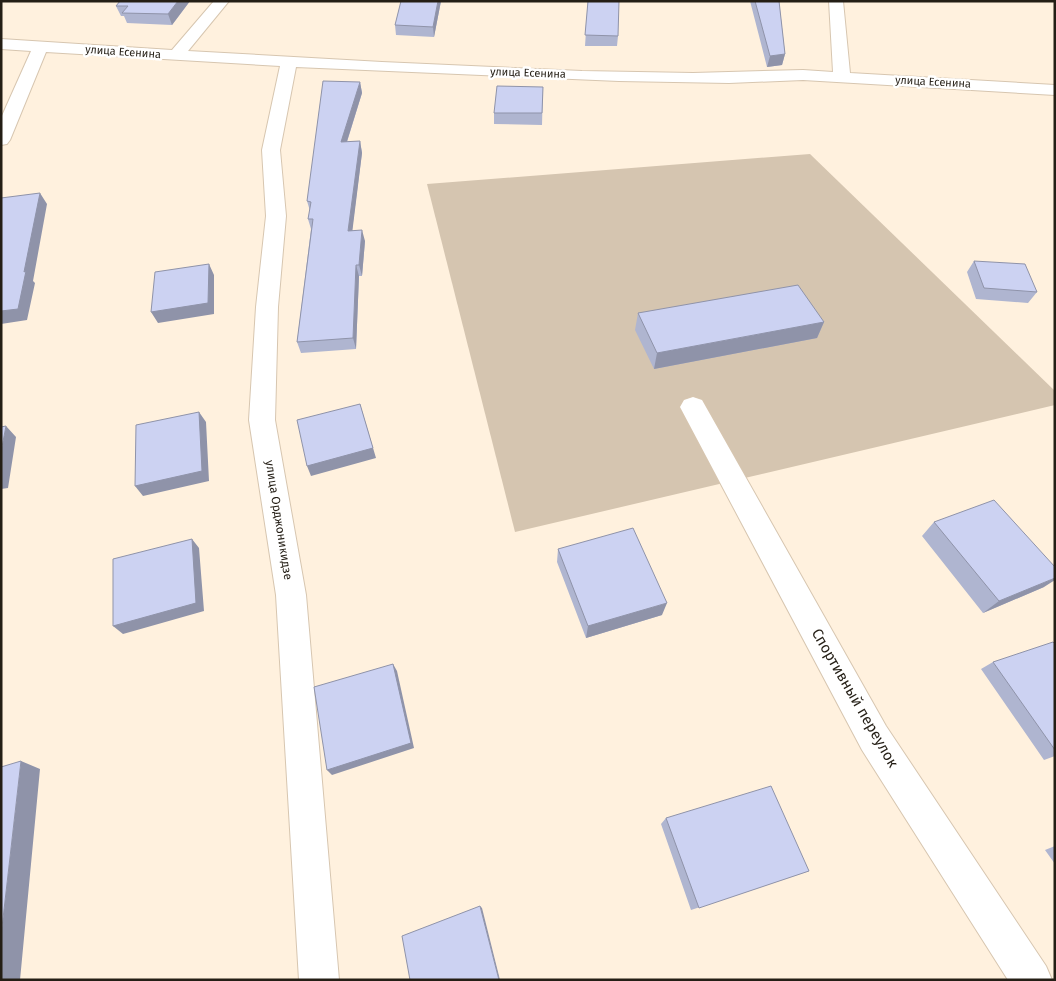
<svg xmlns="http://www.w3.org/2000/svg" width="1056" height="981" viewBox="0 0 1056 981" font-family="'Fira Sans',sans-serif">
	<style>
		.green { fill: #d5c5b0 }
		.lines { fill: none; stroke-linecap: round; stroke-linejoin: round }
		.minor-casing { stroke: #d7c6b0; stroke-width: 2 }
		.minor { fill: #fff; fill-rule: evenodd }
		.wall { fill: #afb5d0 }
		.shaded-wall { fill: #8f93a9 }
		.building { fill: #ccd2f2; stroke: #8f93a9 }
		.labels { text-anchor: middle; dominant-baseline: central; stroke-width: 5; stroke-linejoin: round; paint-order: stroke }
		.far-street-label { font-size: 11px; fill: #241e15; stroke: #fff }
		.street-label { font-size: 12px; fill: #241e15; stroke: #fff }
		.near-street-label { font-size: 15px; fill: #241e15; stroke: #fff }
	</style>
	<rect width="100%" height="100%" fill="#fff1de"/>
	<!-- green -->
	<path class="green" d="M810 154 1055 391V405L515 532 427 184Z"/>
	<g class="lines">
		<!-- minor casing -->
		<g class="minor-casing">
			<path id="minor" d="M214 1H229L188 51 382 62 582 71 693 73 803 70 833 72 829 1H843L850 73 1055 85V95L803 80 729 83 619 81 296 67 280 150 286 216 278 307 275 420 306 595 339 980H299L276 595 249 420 256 307 266 216 262 150 280 66 46 52 10 140 7 144 1 145V118L31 51 1 49V39L172 50Z
				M693 397 702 400 886 726 1046 966 1052 980H1008L862 750 680 407 684 400Z"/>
		</g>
		<!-- minor -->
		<use href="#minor" class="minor"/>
	</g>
	<!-- wall -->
	<path class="wall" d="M120 1H190L172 25 127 23 124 16H121L116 6Z
		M441 1 434 37 396 35 395 25Z
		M588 1 618 36 617 46H585Z
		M750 1H779L785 54 782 65 767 67Z
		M360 82 362 93 347 142 360 141 362 153 352 230 365 241 362 276H359L356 349 301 353 297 342 311 229 308 219 310 211 307 201Z
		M543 87 542 125 494 124V113Z
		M974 261 1037 292 1028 303 976 299 967 272Z
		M638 313 824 322 817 338 654 369 635 330Z
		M934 522 1044 587 983 613 922 536Z
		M558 549 662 615 586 638 557 562Z
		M1055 644V756L1044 760 981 669 993 662Z
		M666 818 809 871 691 910 661 824Z
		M1055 846V864L1045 850Z"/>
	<!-- shaded-wall -->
	<path class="shaded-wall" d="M178 1H190L172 25 168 14Z
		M438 1H441L434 37 433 27Z
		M785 54 782 65 767 67 770 56Z
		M360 82 362 93 343 154 341 142Z
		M360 141 362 153 351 242 348 231Z
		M40 193 47 204 33 281 35 283 27 320 1 324V311Z
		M362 230 365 241 362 276 359 265Z
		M209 264 214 275V314L158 323 151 312Z
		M356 265 359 276 356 349 353 338Z
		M824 322 817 338 654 369 657 353Z
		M360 404 376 458 311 476 307 466Z
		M199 412 206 422 209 481 143 496 135 486Z
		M6 426 16 437 8 488 1 489V452Z
		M192 539 199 548 204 611 123 634 113 626Z
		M1055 578V580L1044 587 983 613 999 601Z
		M667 603 662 615 586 638 588 626Z
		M393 664 397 671 414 748 332 775 327 770Z
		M21 761 40 769 20 980H1V936Z
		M480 906 482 908 500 980H499Z"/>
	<!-- building -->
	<path class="building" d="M120 1H178L168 14 122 13 128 6H116Z
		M401 1H438L433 27 395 25Z
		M588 1H619L618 36 585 35Z
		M755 1H779L785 54 770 56Z
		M323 81 360 82 341 142 360 141 348 231 362 230 359 265H356L353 338 297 342 313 219H308L311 202 307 201Z
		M497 86 543 87 542 113H494Z
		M40 193 24 272 26 271 18 309 1 311V198Z
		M974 261 1025 264 1037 292 984 288Z
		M209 264 208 303 151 312 155 272Z
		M798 285 824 322 657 353 638 313Z
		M360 404 373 448 307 466 297 420Z
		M199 412 202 471 135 486 136 425Z
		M6 426 1 452V427Z
		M994 500 1055 567V578L999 601 934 522Z
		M633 528 667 603 588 626 558 549Z
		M192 539 196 603 113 626V559Z
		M1053 642 1055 644V750L993 662Z
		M393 664 411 743 327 770 314 687Z
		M21 761 1 936V767Z
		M771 786 809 871 699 908 666 818Z
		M480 906 499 980H410L402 936Z"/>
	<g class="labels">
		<!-- far-street labels -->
		<g class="far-street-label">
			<text transform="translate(123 52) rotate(4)">улица Есенина</text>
			<text transform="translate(528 73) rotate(2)">улица Есенина</text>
			<text transform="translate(933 82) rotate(3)">улица Есенина</text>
		</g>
		<!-- street labels -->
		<g class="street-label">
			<text transform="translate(279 520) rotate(81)">улица Орджоникидзе</text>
		</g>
		<!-- near-street labels -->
		<g class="near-street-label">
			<text transform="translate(855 698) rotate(60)">Спортивный переулок</text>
		</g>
	</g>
	<!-- border -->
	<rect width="1056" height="981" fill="none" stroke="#241e15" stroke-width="5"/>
</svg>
